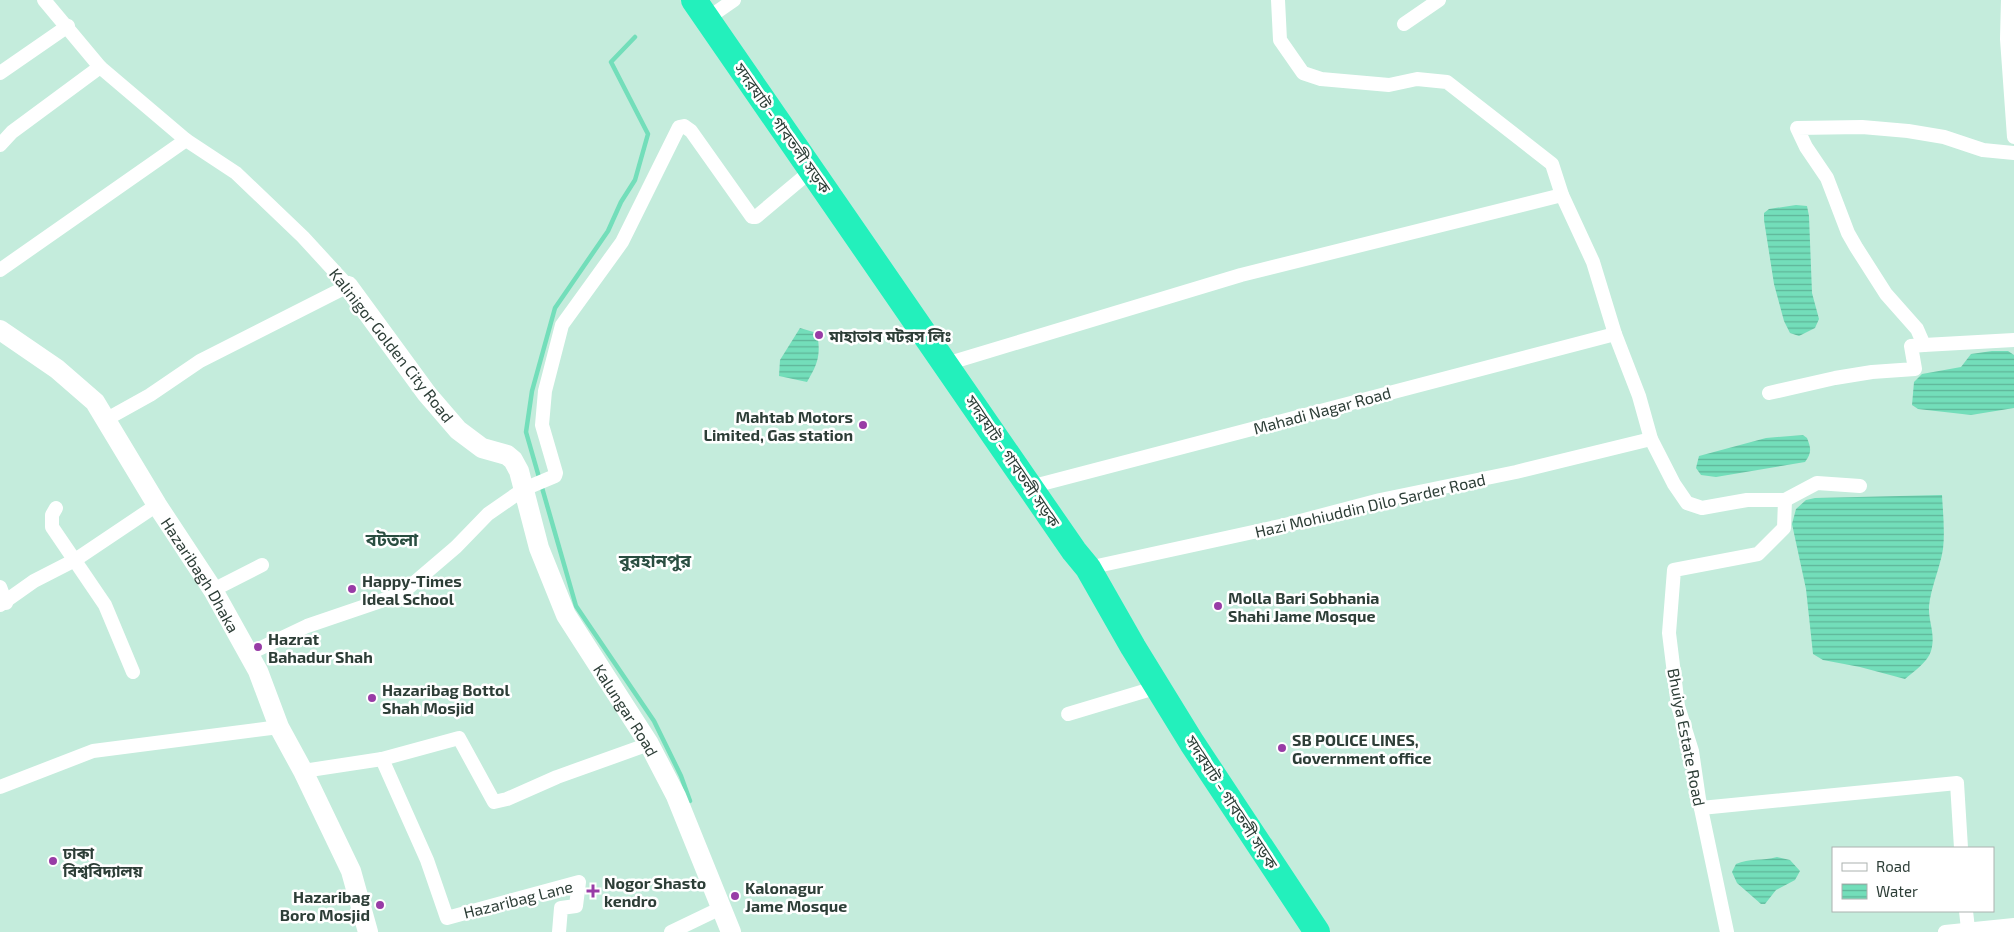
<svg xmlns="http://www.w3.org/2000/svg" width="2014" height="932" viewBox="0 0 2014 932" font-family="'Exo 2','Noto Sans Bengali',sans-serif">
<defs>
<pattern id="water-rules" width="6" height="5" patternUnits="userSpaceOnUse" patternTransform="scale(1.25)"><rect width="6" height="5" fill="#73deba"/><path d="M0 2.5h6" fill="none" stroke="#5fb598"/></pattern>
</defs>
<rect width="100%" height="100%" fill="#c4ecdc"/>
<!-- water -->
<g fill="url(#water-rules)">
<path d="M 1796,205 L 1807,206 L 1809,216 L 1812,293 L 1819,319 L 1815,328 L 1799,336 L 1790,333 L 1784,321 L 1774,284 L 1764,220 L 1764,213 L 1769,209 Z"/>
<path d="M 800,328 L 817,333 C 821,355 818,363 807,382 L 779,376 L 780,360 Z"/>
<path d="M 1992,351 L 2008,351 L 2014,355 L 2014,408 L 1971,415 L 1918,409 L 1912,405 L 1914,382 L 1922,374 L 1961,367 L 1971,354 Z"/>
<path d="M 1803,435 L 1807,438 C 1811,448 1812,453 1805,462 L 1716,477 L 1701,475 L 1696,468 L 1699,456 L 1766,438 Z"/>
<path d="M 1942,495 C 1943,513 1945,532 1943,549 C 1940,568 1931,587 1929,606 C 1928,621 1936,634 1931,651 C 1928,662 1913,672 1905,679 L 1860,667 L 1823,660 L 1813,654 L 1806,589 L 1792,524 L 1796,509 L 1806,500 L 1815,498 Z"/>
<path d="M 1777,857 L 1790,860 L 1800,871 L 1795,880 L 1776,890 L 1765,904 L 1761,904 L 1737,883 L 1732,872 L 1736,864 C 1749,858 1763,861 1777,857 Z"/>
</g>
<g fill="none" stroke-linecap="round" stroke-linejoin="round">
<!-- stream -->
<path stroke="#73deba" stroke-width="4.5" d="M 635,37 L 611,62 L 648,134 L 635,180 L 621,202 L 608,231 L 555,308 L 532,391 L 526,432 L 576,606 L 654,721 L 681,776 L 690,801"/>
<!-- street -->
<g stroke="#fff" stroke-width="14">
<path d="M 44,0 L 100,67 L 186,140 L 236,173 L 303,237 L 348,286 L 200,361 L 150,395 L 105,420"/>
<path d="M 1278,0 L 1280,40 L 1303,73 L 1321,79 L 1389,85 L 1417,79 L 1447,82 L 1552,164 L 1562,195 L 1593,262 L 1615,334 L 1639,396 L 1651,439 L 1674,484 L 1687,503 L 1702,508 L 1747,500 L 1785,500 L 1817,483 L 1860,486"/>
<path d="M 2008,0 L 2007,39 L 2014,137"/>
<path d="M 708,18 L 734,0"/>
<path d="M 1404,24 L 1439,0"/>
<path d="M 0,73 L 68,26"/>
<path d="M 0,145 L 12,132 L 100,67"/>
<path d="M 2014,153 L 1983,150 L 1944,137 L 1908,131 L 1862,127 L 1797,128 L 1806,147 L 1827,178 L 1848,233 L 1856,247 L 1886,294 L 1917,329 L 1924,345 L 2014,340"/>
<path d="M 0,270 L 186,140"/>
<path d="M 946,364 L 1241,275 L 1562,195"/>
<path d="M 1769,393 L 1835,378 L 1872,372 L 1915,369 L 1911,346 L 1924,345"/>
<path d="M 1030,487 L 1615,334"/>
<path d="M 56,508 L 52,515 L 52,527 L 105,605 L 133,672"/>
<path d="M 1088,568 L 1285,525 L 1380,500 L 1516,472 L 1651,439"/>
<path d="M 0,587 L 6,603"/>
<path d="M 213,590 L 262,565"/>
<path d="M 0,605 L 34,581 L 75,560 L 157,505"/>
<path d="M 248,654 L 307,626 L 401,594 L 456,547 L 488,514 L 524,489 L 555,476 L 556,473 L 542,425 L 545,391 L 562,325 L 622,242 L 679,127 L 684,126 L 691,131 L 752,217 L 756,217 L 812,170"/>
<path d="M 1068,714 L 1158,687"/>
<path d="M 382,759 L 427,860 L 447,918 L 579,882 L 576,906 L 561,908 L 559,932"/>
<path d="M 303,771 L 382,759 L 459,738 L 494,802 L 507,799 L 557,777 L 649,744"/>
<path d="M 0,787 L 93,751 L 279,727"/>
<path d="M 1701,808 L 1957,783 L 1961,848"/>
<path d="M 1966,911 L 1968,929"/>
<path d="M 671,932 L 721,908"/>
<path d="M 1727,932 L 1699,799 L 1692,751 L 1678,706 L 1669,633 L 1674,570 L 1758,554 L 1784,528 L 1785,500"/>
<path d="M 1945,932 L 2014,925"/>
</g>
<!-- secondary -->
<g stroke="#fff" stroke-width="20">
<path id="s1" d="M 348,286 L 427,394 L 458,430 L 482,448 L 507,455 L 513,460 L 519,471 L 539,548 L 566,615 L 649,744 L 676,796 L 731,932"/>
<path id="s2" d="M 0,330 L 57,369 L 95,402 L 157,505 L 213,590 L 258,671 L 279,727 L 303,771 L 351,871 L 368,932"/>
</g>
<!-- highway -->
<path stroke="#23f0bc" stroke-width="26" d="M 694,0 L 1074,551 L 1088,568 L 1133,647 L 1192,743 L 1317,932"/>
</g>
<!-- markers -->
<g fill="#983ca6" stroke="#fff" stroke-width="2">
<circle cx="819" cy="335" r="5"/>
<circle cx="863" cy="425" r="5"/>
<circle cx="352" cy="589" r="5"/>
<circle cx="1218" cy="606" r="5"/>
<circle cx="258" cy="647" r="5"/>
<circle cx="372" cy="698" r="5"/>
<circle cx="1282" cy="748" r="5"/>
<circle cx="53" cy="861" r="5"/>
<path d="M590.5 883.5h5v5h5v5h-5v5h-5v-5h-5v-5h5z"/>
<circle cx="735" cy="896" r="5"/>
<circle cx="380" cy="905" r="5"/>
</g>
<g text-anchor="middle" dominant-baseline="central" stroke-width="5" stroke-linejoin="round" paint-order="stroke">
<!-- street labels -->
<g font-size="16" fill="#2d3e37" stroke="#fff">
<text transform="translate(783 128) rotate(55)">সদরঘাট - গাবতলী সড়ক</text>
<text transform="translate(392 345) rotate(52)">Kalinigor Golden City Road</text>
<text transform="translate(1322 410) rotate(-15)">Mahadi Nagar Road</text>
<text transform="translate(1013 461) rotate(56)">সদরঘাট - গাবতলী সড়ক</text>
<text transform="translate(1370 505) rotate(-13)">Hazi Mohiuddin Dilo Sarder Road</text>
<text stroke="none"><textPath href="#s2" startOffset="322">Hazaribagh Dhaka</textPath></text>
<text stroke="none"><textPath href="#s1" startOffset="522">Kalungar Road</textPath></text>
<text transform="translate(1687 737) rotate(79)">Bhuiya Estate Road</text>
<text transform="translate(1232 802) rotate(57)">সদরঘাট - গাবতলী সড়ক</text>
<text transform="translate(518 899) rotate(-14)">Hazaribag Lane</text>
</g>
<!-- poi labels -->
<g font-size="16" font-weight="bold" fill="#2d3e37" stroke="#fff" text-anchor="start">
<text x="829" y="335">মাহাতাব মটরস লিঃ</text>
<text x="853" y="416" text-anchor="end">Mahtab Motors<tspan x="853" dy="18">Limited, Gas station</tspan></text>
<text x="362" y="580">Happy-Times<tspan x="362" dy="18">Ideal School</tspan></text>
<text x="1228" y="597">Molla Bari Sobhania<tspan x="1228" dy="18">Shahi Jame Mosque</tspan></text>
<text x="268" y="638">Hazrat<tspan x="268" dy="18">Bahadur Shah</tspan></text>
<text x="382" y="689">Hazaribag Bottol<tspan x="382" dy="18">Shah Mosjid</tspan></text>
<text x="1292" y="739">SB POLICE LINES,<tspan x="1292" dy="18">Government office</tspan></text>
<text x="63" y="852">ঢাকা<tspan x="63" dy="18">বিশ্ববিদ্যালয়</tspan></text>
<text x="604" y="882">Nogor Shasto<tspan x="604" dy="18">kendro</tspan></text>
<text x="745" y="887">Kalonagur<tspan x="745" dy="18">Jame Mosque</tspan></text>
<text x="370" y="896" text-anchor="end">Hazaribag<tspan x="370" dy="18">Boro Mosjid</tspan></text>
</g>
<!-- neighbourhood labels -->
<g font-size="18" font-weight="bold" fill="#2a4e41" stroke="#fff">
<text x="392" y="539">বটতলা</text>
<text x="655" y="560">বুরহানপুর</text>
</g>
</g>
<!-- legend -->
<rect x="1832" y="847" width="162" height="65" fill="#ffffff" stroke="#abb2af"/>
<rect x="1842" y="863" width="25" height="8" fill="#ffffff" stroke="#abb2af"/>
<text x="1876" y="872" font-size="15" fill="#2d3e37">Road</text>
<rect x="1842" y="884" width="25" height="15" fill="url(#water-rules)" stroke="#abb2af"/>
<text x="1876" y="897" font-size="15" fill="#2d3e37">Water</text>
</svg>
